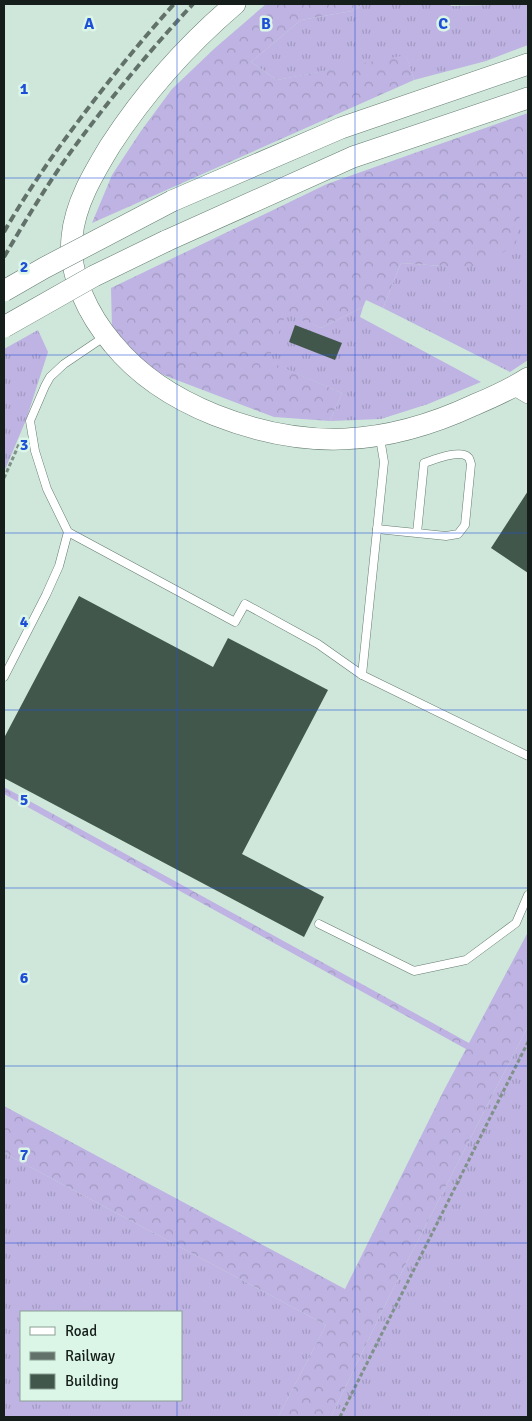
<svg xmlns="http://www.w3.org/2000/svg" width="532" height="1421" viewBox="0 0 532 1421" font-family="Signika,sans-serif">
<defs>
<pattern id="grass-tufts" width="24" height="20" patternUnits="userSpaceOnUse" patternTransform="scale(1.25)"><rect width="24" height="20" fill="#beb3e3"/><path d="M3 7l-1-3M5 7V3M7 7l1-3M15 17l-1-3M17 17v-4M19 17l1-3" fill="none" stroke="#a29ac2"/></pattern>
<pattern id="forest-crowns" width="20" height="18" patternUnits="userSpaceOnUse" patternTransform="scale(1.25)"><rect width="20" height="18" fill="#beb3e3"/><path d="M2 6a3 3 0 1 1 6 0M12 15a3 3 0 1 1 6 0" fill="none" stroke="#a29ac2"/></pattern>
</defs>
<rect width="100%" height="100%" fill="#cee7da"/>
<!-- grass -->
<g fill="url(#grass-tufts)" fill-rule="evenodd">
<path d="M 363,4 L 450,4 L 451,6 L 528,4 L 528,45 L 486,61 L 414,80 L 406,56 L 277,80 L 251,62 L 301,20 L 352,11 Z"/>
<path d="M 528,176 L 528,360 L 510,372 L 383,308 L 401,263 L 442,266 L 482,266 L 524,181 Z"/>
<path d="M 363,307 L 360,317 L 481,382 L 428,404 L 381,419 L 330,421 L 342,393 L 267,361 L 286,313 L 321,328 Z"/>
<path d="M 38,330 L 48,352 L 26,420 L 4,472 L 4,349 Z"/>
<path d="M 528,1026 L 528,1417 L 331,1417 L 388,1299 Z"/>
<path d="M 4,1153 L 326,1325 L 278,1417 L 4,1417 ZM 21,1312 L 181,1312 L 181,1400 L 21,1400 Z"/>
</g>
<!-- forest -->
<g fill="url(#forest-crowns)">
<path d="M 266,4 L 363,4 L 352,11 L 301,20 L 251,62 L 277,80 L 406,55 L 414,80 L 92,223 L 112,175 L 141,131 L 172,89 L 215,48 Z"/>
<path d="M 528,113 L 528,176 L 524,181 L 516,244 L 482,266 L 442,266 L 401,263 L 383,308 L 366,300 L 363,307 L 321,328 L 286,314 L 268,361 L 342,393 L 330,421 L 274,417 L 153,371 L 112,329 L 111,288 L 327,184 Z"/>
<path d="M 4,787 L 469,1043 L 528,932 L 528,1026 L 388,1299 L 331,1417 L 278,1417 L 326,1325 L 4,1153 L 4,1106 L 345,1289 L 443,1092 L 466,1049 L 4,794 Z"/>
</g>
<!-- building -->
<g fill="#41574b">
<path d="M 295,325 L 342,343 L 335,360 L 289,342 Z"/>
<path d="M 528,491 L 528,573 L 491,548 Z"/>
<path d="M 79,596 L 213,667 L 228,638 L 328,690 L 242,854 L 324,897 L 304,937 L 4,778 L 4,738 Z"/>
</g>
<g fill="none" stroke-linecap="round" stroke-linejoin="round">
<defs>
<g id="service">
<path d="M 104,337 L 64,364 L 50,377 L 45,386 L 30,421 L 35,451 L 47,489 L 68,532 L 235,622 L 245,604 L 318,644 L 362,675 L 528,756"/>
<path d="M 377,529 L 446,536 L 458,534 L 465,525 L 471,464 C 470,462 470,458 468,457 C 460,449 433,460 424,463 L 417,533"/>
<path d="M 362,675 L 384,462 L 380,438"/>
<path d="M 4,677 L 46,595 L 59,566 L 68,532"/>
<path d="M 319,924 L 414,971 L 466,960 L 516,923 L 528,895"/>
</g>
<path id="minor" d="M 513,387 L 528,396"/>
<g id="secondary">
<path d="M 235,4 C 187,45 145,92 110,146 C 93,174 75,204 72,237 C 68,275 89,316 113,344 C 140,377 175,399 215,415 C 306,451 386,446 474,405 C 493,397 511,389 528,378"/>
<path d="M 172,201 L 341,128 L 528,64"/>
<path d="M 166,241 L 353,157 L 528,98"/>
</g>
</defs>
<!-- service casing -->
<use href="#service" stroke="#657c70" stroke-width="9"/>
<!-- minor casing -->
<use href="#minor" stroke="#657c70" stroke-width="16"/>
<!-- secondary casing -->
<use href="#secondary" stroke="#657c70" stroke-width="22"/>
<!-- path -->
<g stroke="#7f9188" stroke-width="3" stroke-dasharray="4 2.5" stroke-linecap="butt">
<path d="M 4,478 L 20,442"/>
<path d="M 340,1417 L 528,1042"/>
</g>
<!-- service -->
<use href="#service" stroke="#fff" stroke-width="8"/>
<!-- minor -->
<use href="#minor" stroke="#fff" stroke-width="15"/>
<!-- secondary -->
<use href="#secondary" stroke="#fff" stroke-width="21"/>
<!-- rail -->
<g stroke="#62726a" stroke-width="4" stroke-dasharray="8 4" stroke-linecap="butt">
<path d="M 4,232 C 32,183 65,138 99,94 C 123,63 148,33 174,4"/>
<path d="M 4,257 C 27,218 51,178 78,142 C 114,94 152,48 193,4"/>
</g>
<defs>
<g id="secondary-bridge">
<path d="M 4,291 L 44,268 L 172,201"/>
<path d="M 4,327 L 94,276 L 166,241"/>
</g>
</defs>
<!-- secondary-bridge casing -->
<use href="#secondary-bridge" stroke="#657c70" stroke-width="22" stroke-linecap="butt"/>
<!-- secondary-bridge -->
<use href="#secondary-bridge" stroke="#fff" stroke-width="21"/>
</g>
<!-- grid -->
<path fill="none" stroke="#1d4ed8" stroke-width="1" stroke-opacity="0.55" d="M 177,4 L 177,1312M 355,4 L 355,1417M 4,178 L 528,178M 4,355 L 528,355M 4,533 L 528,533M 4,710 L 528,710M 4,888 L 528,888M 4,1066 L 528,1066M 4,1243 L 528,1243M 177,1400 L 177,1417"/>
<g font-size="16" text-anchor="middle" font-weight="bold" fill="#1d4ed8" stroke="#dbf5e7" stroke-width="5" stroke-linejoin="round" paint-order="stroke">
<text x="89" y="29">A</text>
<text x="266" y="29">B</text>
<text x="443" y="29">C</text>
<text x="24" y="94">1</text>
<text x="24" y="272">2</text>
<text x="24" y="450">3</text>
<text x="24" y="627">4</text>
<text x="24" y="805">5</text>
<text x="24" y="983">6</text>
<text x="24" y="1160">7</text>
</g>
<!-- border -->
<rect width="532" height="1421" fill="none" stroke="#151e1a" stroke-width="10"/>
<!-- legend -->
<rect x="20" y="1311" width="162" height="90" fill="#dbf5e7" stroke="#8c9f95"/>
<rect x="30" y="1327" width="25" height="8" fill="#ffffff" stroke="#8c9f95"/>
<text x="65" y="1336" font-size="15" fill="#151e1a">Road</text>
<rect x="30" y="1352" width="25" height="8" fill="#62726a" stroke="#8c9f95"/>
<text x="65" y="1361" font-size="15" fill="#151e1a">Railway</text>
<rect x="30" y="1374" width="25" height="15" fill="#41574b" stroke="#8c9f95"/>
<text x="65" y="1386" font-size="15" fill="#151e1a">Building</text>
</svg>
